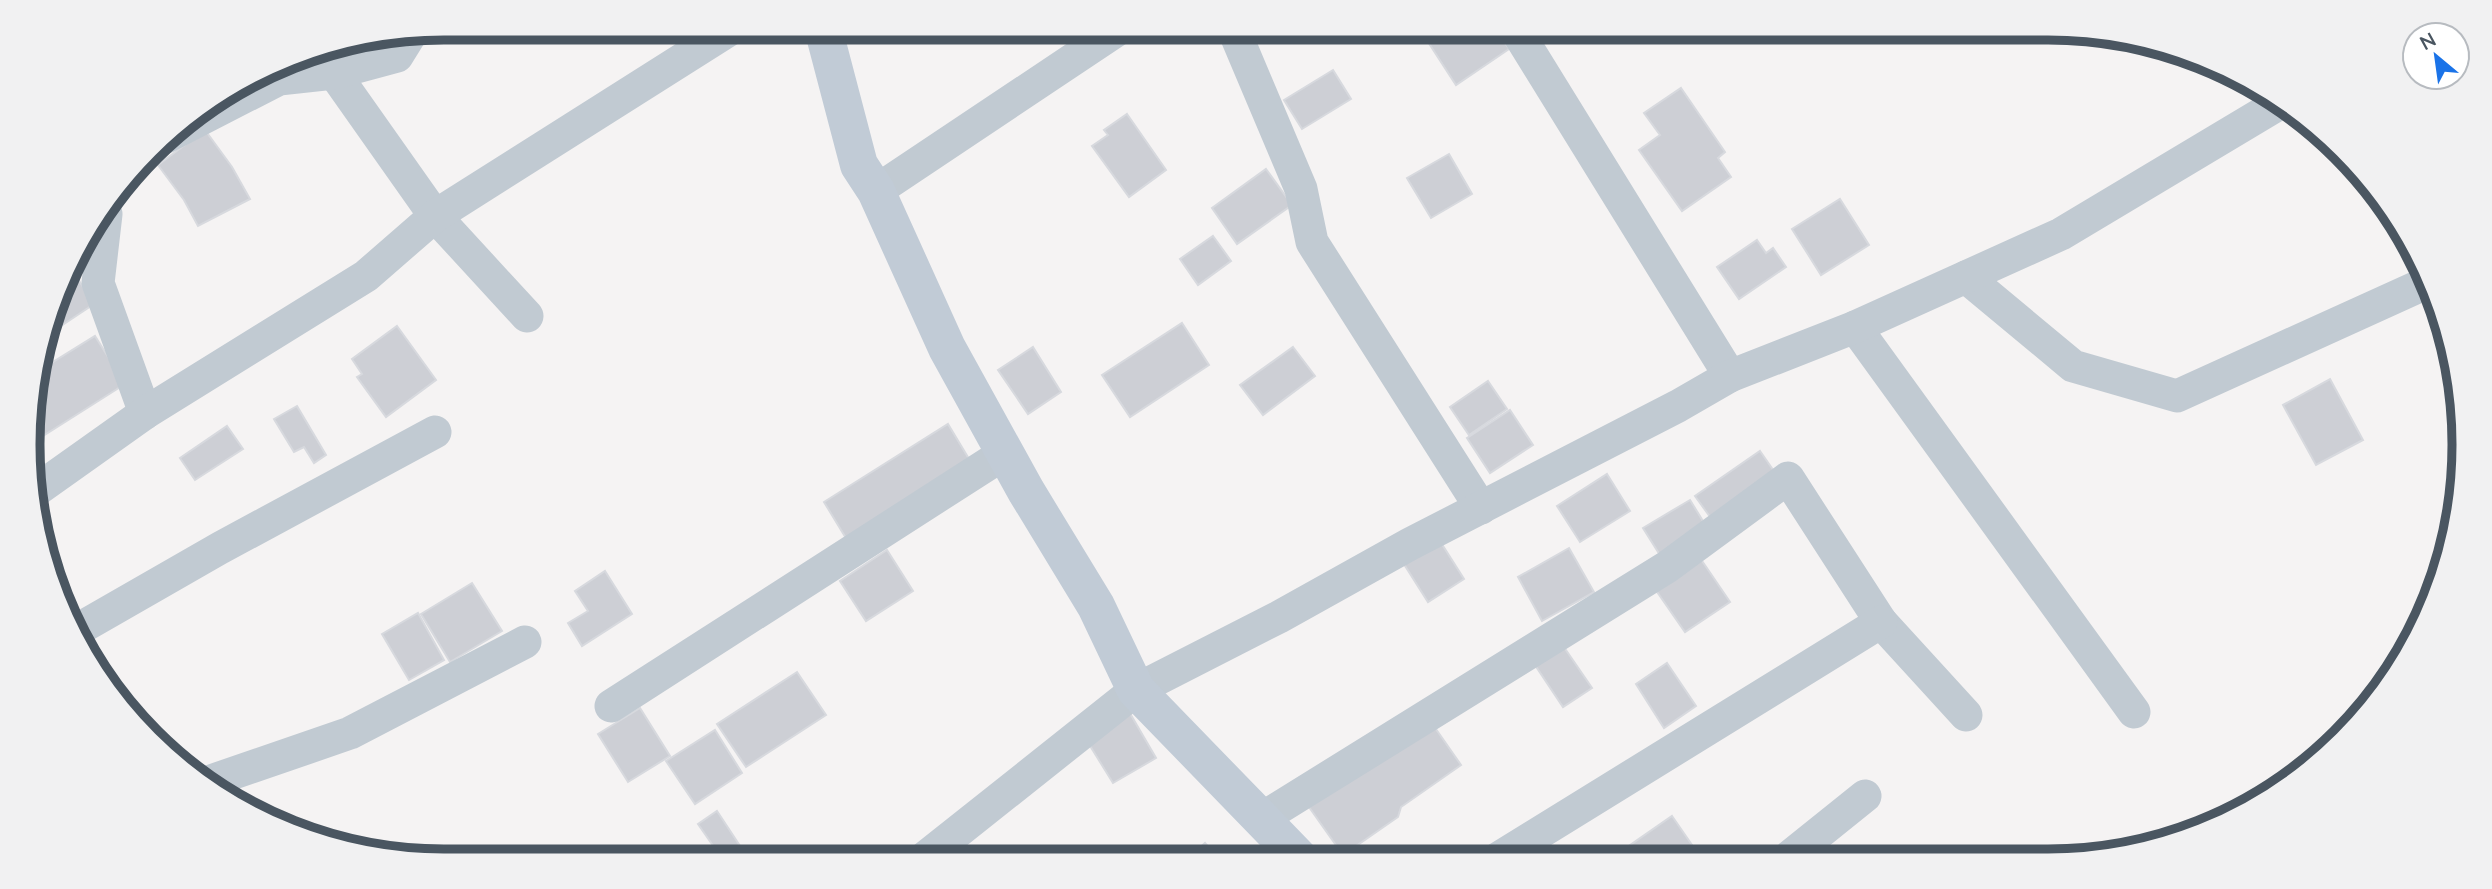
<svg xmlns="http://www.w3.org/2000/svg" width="2492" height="889" viewBox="0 0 2492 889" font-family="Lato,sans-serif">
<rect width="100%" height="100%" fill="#f5f3f3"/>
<!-- building -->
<g fill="#cdcfd5" stroke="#d7d9de" stroke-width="2">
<path d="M 1419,28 L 1495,28 L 1509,49 L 1456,85 Z"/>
<path d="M 1333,70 L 1351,99 L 1302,129 L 1284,100 Z"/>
<path d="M 1681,88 L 1725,152 L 1718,158 L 1731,177 L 1682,211 L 1639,150 L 1660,135 L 1644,113 Z"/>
<path d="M 1127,114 L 1166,170 L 1129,197 L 1092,146 L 1108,135 L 1104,130 Z"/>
<path d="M 205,130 L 232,167 L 250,199 L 198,226 L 184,200 L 158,165 Z"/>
<path d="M 1449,154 L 1472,194 L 1431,218 L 1407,178 Z"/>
<path d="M 1266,169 L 1292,205 L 1237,244 L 1212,208 Z"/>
<path d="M 1840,199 L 1869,245 L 1821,275 L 1792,229 Z"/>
<path d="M 1213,236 L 1231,261 L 1198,285 L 1180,259 Z"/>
<path d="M 1757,240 L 1766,253 L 1773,248 L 1786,267 L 1739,299 L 1717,267 Z"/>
<path d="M 72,270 L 94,304 L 49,334 L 67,273 Z"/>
<path d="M 1182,323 L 1209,365 L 1130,417 L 1102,375 Z"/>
<path d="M 397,326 L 436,380 L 386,417 L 357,377 L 362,374 L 352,359 Z"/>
<path d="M 95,336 L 125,384 L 35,441 L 32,391 L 37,372 Z"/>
<path d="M 1033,347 L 1061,392 L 1028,414 L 998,370 Z"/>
<path d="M 1293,347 L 1315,376 L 1263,415 L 1240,385 Z"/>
<path d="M 2330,379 L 2363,440 L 2316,465 L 2283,405 Z"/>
<path d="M 1488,381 L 1507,409 L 1469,435 L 1450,407 Z"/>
<path d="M 297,406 L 326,455 L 314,463 L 304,447 L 294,452 L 274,419 Z"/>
<path d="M 1510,410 L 1533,445 L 1490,473 L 1467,438 Z"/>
<path d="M 948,424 L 972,464 L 849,543 L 824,502 Z"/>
<path d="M 227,426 L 243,449 L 195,480 L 180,458 Z"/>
<path d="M 1760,451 L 1778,477 L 1713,521 L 1695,496 Z"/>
<path d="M 1607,474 L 1630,511 L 1580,542 L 1557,506 Z"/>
<path d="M 1690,500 L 1706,526 L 1660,555 L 1643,528 Z"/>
<path d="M 1438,538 L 1464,579 L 1428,602 L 1402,561 Z"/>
<path d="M 1569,548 L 1594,592 L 1542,621 L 1518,577 Z"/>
<path d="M 887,550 L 913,591 L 866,621 L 840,581 Z"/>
<path d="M 1698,555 L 1730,602 L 1685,632 L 1653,586 Z"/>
<path d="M 605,571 L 632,614 L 582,646 L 568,623 L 588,611 L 575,591 Z"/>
<path d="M 472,583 L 502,631 L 450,662 L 421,614 Z"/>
<path d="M 418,613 L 444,660 L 409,680 L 382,634 Z"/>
<path d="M 1557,637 L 1592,688 L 1563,707 L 1529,656 Z"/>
<path d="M 1667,663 L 1696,706 L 1664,728 L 1636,684 Z"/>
<path d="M 797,672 L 826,715 L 746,767 L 717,724 Z"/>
<path d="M 640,708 L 670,756 L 628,782 L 598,734 Z"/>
<path d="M 1128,710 L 1156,758 L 1113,783 L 1084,736 Z"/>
<path d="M 1431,722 L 1461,765 L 1401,807 L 1398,817 L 1343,855 L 1309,807 Z"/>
<path d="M 715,730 L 742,773 L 695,804 L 666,761 Z"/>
<path d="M 717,811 L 746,855 L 739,860 L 723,860 L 698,824 Z"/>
<path d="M 1672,816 L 1701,858 L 1614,858 L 1613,857 Z"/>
<path d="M 1205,843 L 1219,859 L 1187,859 Z"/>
</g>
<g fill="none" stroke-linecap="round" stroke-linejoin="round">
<!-- street -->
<g stroke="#c1cad2" stroke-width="33">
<path d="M 1233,28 L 1301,189 L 1312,242 L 1481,508"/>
<path d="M 1515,28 L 1730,376"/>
<path d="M 320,53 L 435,216 L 527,316"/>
<path d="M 166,137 L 279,79 L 334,73 L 397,56 L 410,35"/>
<path d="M 876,191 L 1120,28"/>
<path d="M 106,214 L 98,283 L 145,413"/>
<path d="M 1966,277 L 2073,366 L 2177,396 L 2424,284"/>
<path d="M 1855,327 L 2134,712"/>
<path d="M 38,489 L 145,413 L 366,276 L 435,216 L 732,28"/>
<path d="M 77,630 L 220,548 L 435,432"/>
<path d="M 611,706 L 1005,453"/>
<path d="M 205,783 L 350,733 L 525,642"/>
<path d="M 1261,819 L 1667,567 L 1788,478 L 1881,622 L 1966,715"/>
<path d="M 1788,858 L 1865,796"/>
<path d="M 1497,859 L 1881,622"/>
<path d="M 922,860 L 1136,690 L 1279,617 L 1410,544 L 1678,406 L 1730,376 L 1855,327 L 2061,234 L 2280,103"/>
</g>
<!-- secondary -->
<path stroke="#c1cbd6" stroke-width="38" d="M 823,28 L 859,165 L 876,191 L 947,348 L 1026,491 L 1096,606 L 1136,690 L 1300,859"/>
</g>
<!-- crop -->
<path d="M0 0H2492V889H0ZM444 40H2048A404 404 0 0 1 2452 444V445A404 404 0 0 1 2048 849H444A404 404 0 0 1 40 445V444A404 404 0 0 1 444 40Z" fill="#f1f1f2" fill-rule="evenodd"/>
<path fill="none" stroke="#4a5661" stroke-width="9" d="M444 40H2048A404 404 0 0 1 2452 444V445A404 404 0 0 1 2048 849H444A404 404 0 0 1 40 445V444A404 404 0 0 1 444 40Z"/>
<!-- north arrow -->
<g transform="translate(2436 56) rotate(331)"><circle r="33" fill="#ffffff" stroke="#b7bbc0" stroke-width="2"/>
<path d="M0-5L12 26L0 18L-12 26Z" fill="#1a73e8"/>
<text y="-10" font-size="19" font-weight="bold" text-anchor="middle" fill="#4a5661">N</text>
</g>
</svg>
